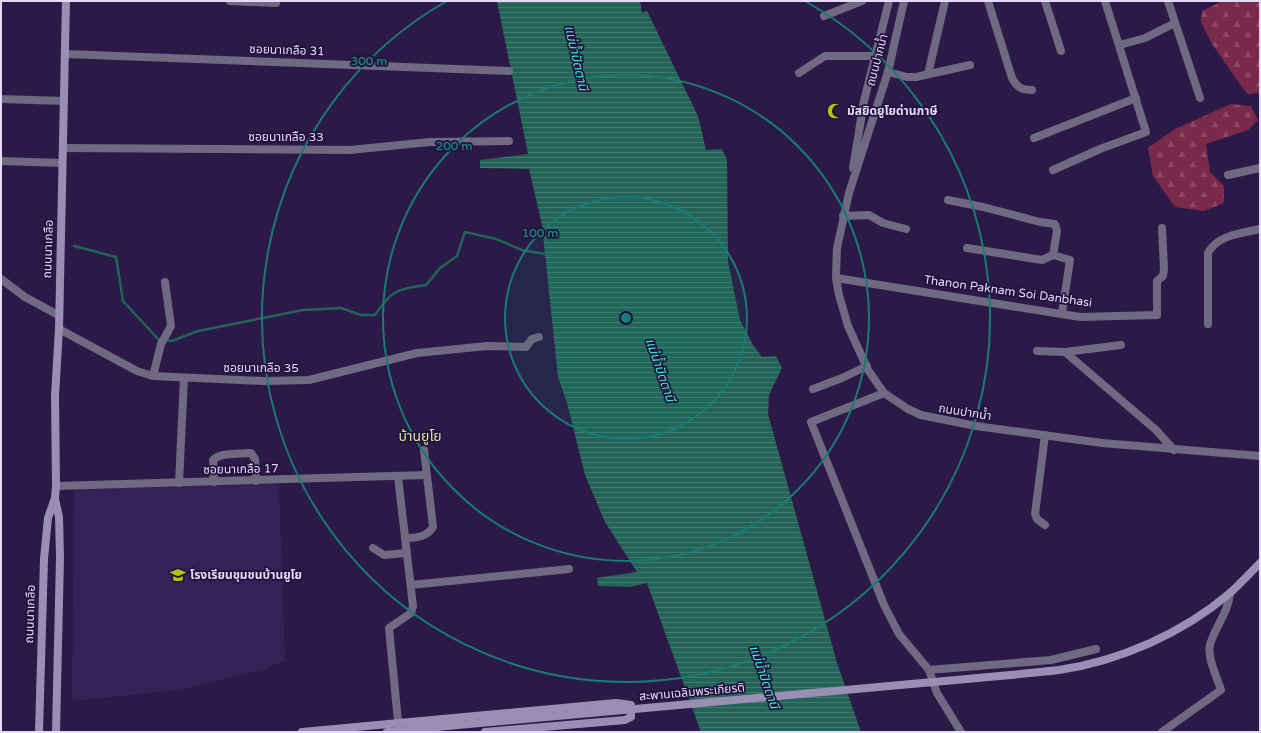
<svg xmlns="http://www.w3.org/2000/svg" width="1261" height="733" viewBox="0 0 1261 733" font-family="'Varela Round','Noto Sans Thai',sans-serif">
<defs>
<pattern id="forest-firs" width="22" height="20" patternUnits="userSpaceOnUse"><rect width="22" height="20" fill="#792a4b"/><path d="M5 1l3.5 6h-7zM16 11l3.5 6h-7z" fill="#8c4866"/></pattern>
<pattern id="water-rules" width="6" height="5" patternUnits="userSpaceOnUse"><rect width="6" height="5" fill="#236457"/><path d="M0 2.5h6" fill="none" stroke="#437a70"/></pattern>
</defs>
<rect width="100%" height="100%" fill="#2b1a48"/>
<!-- built -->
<path fill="#352156" d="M 279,484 L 285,661 L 264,669 L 178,690 L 72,701 L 74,489 Z"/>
<!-- forest -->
<g fill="url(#forest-firs)">
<path d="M 1223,1 L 1260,1 L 1260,93 L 1249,94 L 1244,90 L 1212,44 L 1201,22 L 1202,11 Z"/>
<path d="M 1231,104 L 1251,106 L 1258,120 L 1248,130 L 1206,144 L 1210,172 L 1224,186 L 1224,203 L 1204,211 L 1175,207 L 1153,176 L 1148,148 L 1175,129 Z"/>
</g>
<!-- water -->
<path fill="url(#water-rules)" d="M 497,1 L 640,1 L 642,13 L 647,11 L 698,116 L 706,150 L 722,149 L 727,159 L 728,262 L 740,320 L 753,345 L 762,357 L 776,356 L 782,368 L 769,395 L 768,414 L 837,663 L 861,732 L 701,732 L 647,583 L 630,587 L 598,586 L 597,578 L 637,572 L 605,522 L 585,475 L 567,403 L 558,377 L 542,225 L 529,169 L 480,168 L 480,160 L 528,154 Z"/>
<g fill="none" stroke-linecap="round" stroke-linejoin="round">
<!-- stream -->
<path stroke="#236457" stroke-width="2.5" d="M 74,246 L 116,257 L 123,301 L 158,339 L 172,341 L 198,331 L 303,310 L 341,308 L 361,315 L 375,315 C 392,290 395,290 426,285 L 440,268 L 457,256 L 465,232 L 496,239 L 522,250 L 545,254"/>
<!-- minor -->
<g stroke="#6f6981" stroke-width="8">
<path d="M 230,1 L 276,3"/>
<path d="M 988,1 L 1012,78 C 1017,87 1021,90 1032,90"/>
<path d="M 1045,1 L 1061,51"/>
<path d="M 1168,1 L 1200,98"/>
<path d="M 824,16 L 862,1"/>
<path d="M 1120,45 L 1145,38 L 1175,23"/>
<path d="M 65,54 L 509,71"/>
<path d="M 888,72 L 907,77 L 916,77 L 970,65"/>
<path d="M 799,73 L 825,56 L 875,56"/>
<path d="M 928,74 L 945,1"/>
<path d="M 1,99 L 64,101"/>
<path d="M 1034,138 L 1136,98"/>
<path d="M 63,148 L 350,150 L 430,142 L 509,141"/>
<path d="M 1,161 L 62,163"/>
<path d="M 1053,170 L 1100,149 L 1146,132 L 1105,1"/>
<path d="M 1228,175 L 1260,168"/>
<path d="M 948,200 L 983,207 L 1040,222 L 1055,224 L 1057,231 L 1053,255 L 1070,260 L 1062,313"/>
<path d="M 843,216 L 869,215 L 883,223 L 906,229"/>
<path d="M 967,248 L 1042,260 L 1053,255"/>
<path d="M 836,278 L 1080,317 L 1157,315 L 1157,281 L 1163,276 L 1164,269 L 1162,228"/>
<path d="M 1,279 L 25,297 L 58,315"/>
<path d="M 1208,324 L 1208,253 C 1217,235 1242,233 1260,229"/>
<path d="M 59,329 L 137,371 L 153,376 L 264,381 L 309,380 L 417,353 L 487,346 L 526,347 L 532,339 L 539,337"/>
<path d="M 1037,351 L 1065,352 L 1156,430 L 1174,450"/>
<path d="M 1065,352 L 1121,345"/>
<path d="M 153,376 L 161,344 L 171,326 L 165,282"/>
<path d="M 813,389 L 842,378 L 867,366"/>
<path d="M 1045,435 L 1035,514 L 1037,519 L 1045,525"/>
<path d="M 214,482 L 213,460 C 221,452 240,454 251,453 L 255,459 L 256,481"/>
<path d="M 179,483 L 184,378"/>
<path d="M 56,486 L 426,475"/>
<path d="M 406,538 C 416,538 427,537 433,527 L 424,450"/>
<path d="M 373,548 L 384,555 L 407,553"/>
<path d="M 411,585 L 569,569"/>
<path d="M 929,670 L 1051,660 L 1096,649"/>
<path d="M 398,722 L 389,628 L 411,613 L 413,606 L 398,477"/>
<path d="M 1162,732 L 1221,690 C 1217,677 1207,658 1210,645 C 1215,626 1228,614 1230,593"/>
</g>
<!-- tertiary -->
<g stroke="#6f6981" stroke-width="8">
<path d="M 904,1 L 888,72 L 849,193 L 837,248 L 836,278 L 839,295 L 848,326 L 868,370 L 884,393 L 908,409 L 921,415 L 976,426 L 1102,443 L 1260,456"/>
<path d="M 853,168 L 864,101 L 889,1"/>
<path d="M 884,393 L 811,422 L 884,605 L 899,634 L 929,670 L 937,693 L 961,732"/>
</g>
<!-- secondary -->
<g stroke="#998fb5" stroke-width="8">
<path d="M 55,499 L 59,517 L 60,557 L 56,732"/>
<path d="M 1011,675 C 1027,673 1043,672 1059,670 C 1120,661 1183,633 1230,593 C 1240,584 1250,573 1260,563"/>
<path d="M 39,732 L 44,559 L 48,518 L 55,498 L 56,486 L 55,396 L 59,329 L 66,1"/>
<path d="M 302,732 L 616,703 L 631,705 L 631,717 L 625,720 L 485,732"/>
<path d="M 387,732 L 447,726"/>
</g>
<!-- secondary-bridge -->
<path stroke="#998fb5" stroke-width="8" d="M 447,726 L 1011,675"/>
</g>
<!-- distance rings -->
<circle cx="626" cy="318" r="121" fill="#1a7b75" fill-opacity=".12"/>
<g fill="none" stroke="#1a7b75" stroke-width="2">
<circle cx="626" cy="318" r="121"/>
<circle cx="626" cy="318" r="243"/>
<path d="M805 1A364 364 0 1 1 447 1"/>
</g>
<!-- icons -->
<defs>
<symbol id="mosque-bare" viewBox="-9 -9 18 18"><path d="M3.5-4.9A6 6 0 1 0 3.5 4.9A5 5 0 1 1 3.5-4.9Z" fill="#afc507" stroke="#22103d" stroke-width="2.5" paint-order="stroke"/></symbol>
<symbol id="school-bare" viewBox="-9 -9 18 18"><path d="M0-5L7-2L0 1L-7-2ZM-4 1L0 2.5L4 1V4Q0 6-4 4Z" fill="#afc507" stroke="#22103d" stroke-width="2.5" paint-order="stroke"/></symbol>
</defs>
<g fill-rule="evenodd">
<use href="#mosque-bare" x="824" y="100" width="22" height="22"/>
<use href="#school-bare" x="167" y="564" width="22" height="22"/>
</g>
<g text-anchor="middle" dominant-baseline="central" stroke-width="3.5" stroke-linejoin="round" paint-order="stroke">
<!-- street labels -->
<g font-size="12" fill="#e3dbf9" stroke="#22103d">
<text transform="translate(287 50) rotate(2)">ซอยนาเกลือ 31</text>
<text transform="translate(877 60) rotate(-75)">ถนนปากน้ำ</text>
<text x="286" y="137">ซอยนาเกลือ 33</text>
<text transform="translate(48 249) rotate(-88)">ถนนนาเกลือ</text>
<text transform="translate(1008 291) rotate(8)">Thanon Paknam Soi Danbhasi</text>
<text x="261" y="368">ซอยนาเกลือ 35</text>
<text transform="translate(965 412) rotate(9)">ถนนปากน้ำ</text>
<text transform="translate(241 469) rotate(-1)">ซอยนาเกลือ 17</text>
<text transform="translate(30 614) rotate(-88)">ถนนนาเกลือ</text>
<text transform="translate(692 692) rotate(-5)">สะพานเฉลิมพระเกียรติ</text>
</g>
<!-- poi labels -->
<g font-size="12" font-weight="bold" fill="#e3dbf9" stroke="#22103d" text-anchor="start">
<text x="847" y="111">มัสยิดยูโยด่านภาษี</text>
<text x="190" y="575">โรงเรียนชุมชนบ้านยูโย</text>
</g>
<!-- water labels -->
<g font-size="13" font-style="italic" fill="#3beccd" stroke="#22103d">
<text transform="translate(576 58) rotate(77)">แม่น้ำปัตตานี</text>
<text transform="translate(660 370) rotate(71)">แม่น้ำปัตตานี</text>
<text transform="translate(764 677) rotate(71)">แม่น้ำปัตตานี</text>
</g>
<!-- quarter labels -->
<g font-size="14" fill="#d7e699" stroke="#22103d">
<text x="420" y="436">บ้านยูโย</text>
</g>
</g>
<circle cx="626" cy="318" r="6" fill="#1a7b75" stroke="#22103d" stroke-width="2"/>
<g font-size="12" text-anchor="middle" font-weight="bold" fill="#1a7b75" stroke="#22103d" stroke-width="3.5" stroke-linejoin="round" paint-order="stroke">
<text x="369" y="65">300 m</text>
<text x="454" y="150">200 m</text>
<text x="540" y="237">100 m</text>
</g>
<!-- border -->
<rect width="1261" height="733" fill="none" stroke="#e3dbf9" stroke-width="4"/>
</svg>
